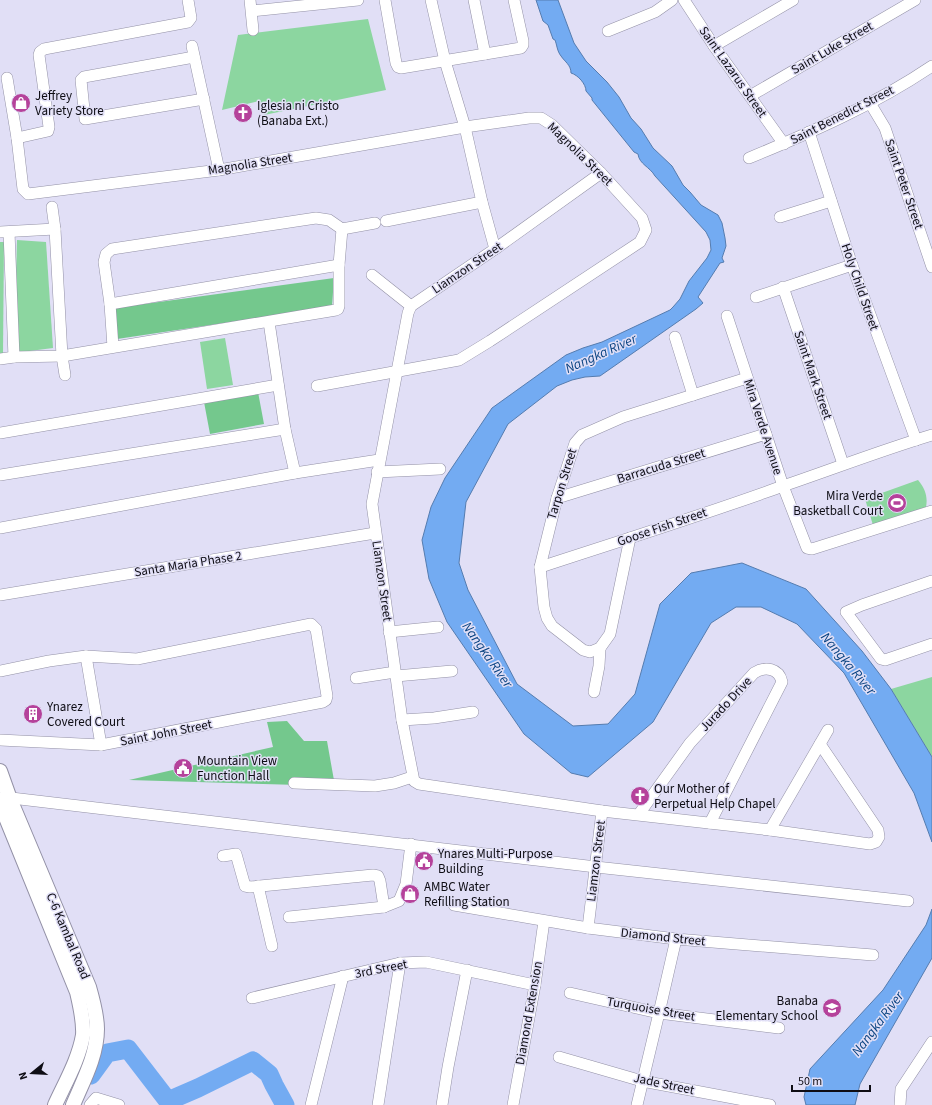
<svg xmlns="http://www.w3.org/2000/svg" width="932" height="1105" viewBox="0 0 932 1105" font-family="'Source Sans 3',sans-serif">
<rect width="100%" height="100%" fill="#e1dff6"/>
<!-- green -->
<g fill="#8cd6a0">
<path d="M 368,19 L 386,90 L 264,115 L 259,101 L 222,110 L 238,35 Z"/>
<path d="M 17,240 L 46,242 L 53,348 L 14,353 Z"/>
<path d="M 0,242 L 4,242 L 3,353 L 0,354 Z"/>
<path d="M 225,338 L 233,385 L 207,389 L 200,342 Z"/>
<path d="M 918,480 C 925,488 928,497 926,507 L 873,525 L 865,499 Z"/>
<path d="M 932,677 L 932,757 L 891,689 Z"/>
</g>
<!-- forest -->
<g fill="#74c88d">
<path d="M 334,278 L 332,307 L 117,339 L 115,308 Z"/>
<path d="M 258,392 L 264,424 L 210,434 L 204,402 Z"/>
<path d="M 287,721 L 304,741 L 327,741 L 335,786 L 129,780 L 273,747 L 267,722 Z"/>
</g>
<!-- water -->
<g fill="#73abf2" stroke="#557caf">
<path d="M 536,0 L 558,0 L 574,43 L 586,61 L 607,82 L 619,97 L 631,118 L 641,129 L 653,148 L 672,166 L 683,185 L 690,192 L 701,205 L 718,215 L 722,223 L 725,238 L 726,246 L 722,258 L 724,262 L 720,263 L 698,297 L 703,303 L 696,309 L 600,376 L 585,377 L 572,380 L 557,386 L 508,424 L 466,502 L 459,563 L 468,590 L 517,684 L 573,726 L 608,724 L 635,694 L 660,604 L 691,573 L 742,563 L 806,589 L 862,651 L 891,689 L 932,757 L 932,842 L 914,793 L 844,673 L 797,624 L 761,607 L 736,607 L 711,623 L 653,722 L 588,777 L 571,773 L 524,734 L 447,622 L 429,579 L 422,540 L 431,507 L 445,478 L 492,408 L 566,355 L 583,348 L 602,342 L 670,310 L 673,307 L 680,299 L 689,281 L 707,258 L 711,250 L 710,240 L 706,232 L 655,176 C 650,167 639,164 638,154 L 634,152 L 592,100 L 592,98 L 586,91 C 586,84 578,75 571,73 C 571,65 565,62 561,56 C 557,51 557,45 555,40 L 553,39 L 548,25 L 543,21 Z"/>
<path d="M 932,909 L 932,958 L 860,1084 L 855,1105 L 806,1105 L 804,1097 L 810,1069 L 883,990 L 926,925 Z"/>
</g>
<g fill="none" stroke-linecap="round" stroke-linejoin="round">
<!-- river -->
<path stroke="#73abf2" stroke-width="19" d="M 91,1075 L 107,1053 L 128,1049 L 168,1101 L 198,1088 L 253,1061 L 269,1074 L 274,1085 L 285,1105"/>
<defs>
<g id="minor">
<path d="M 250,0 L 253,30"/>
<path d="M 385,0 L 396,63 L 398,67 L 401,68 L 521,48 L 523,45 L 523,41 L 514,0"/>
<path d="M 431,0 L 445,61 L 465,127 L 482,202 L 495,249"/>
<path d="M 474,0 L 485,54"/>
<path d="M 684,0 L 714,46 L 784,144"/>
<path d="M 252,11 L 358,0"/>
<path d="M 608,31 L 655,12 L 672,0"/>
<path d="M 192,46 L 219,170"/>
<path d="M 714,46 L 793,0"/>
<path d="M 194,57 L 84,77 L 81,80 L 85,119 L 204,99"/>
<path d="M 7,78 L 17,138 L 23,189 L 28,194 L 219,170 L 465,127 L 529,118 L 541,118 L 552,125 L 601,173 L 642,218 L 646,230 L 640,242 L 490,341 L 459,360 L 317,386"/>
<path d="M 750,96 L 915,0"/>
<path d="M 870,103 L 885,128 L 932,267"/>
<path d="M 809,132 L 852,265 L 916,440"/>
<path d="M 17,138 L 48,131 L 49,127 L 39,55 L 40,52 L 44,49 L 188,22 L 191,18 L 188,0"/>
<path d="M 749,158 C 812,132 876,104 932,66"/>
<path d="M 601,173 L 495,249 L 411,306 L 408,313 L 372,504 L 402,720 L 414,781 L 419,784 L 602,811 L 770,830 L 870,844 L 876,842 L 879,837 L 878,830 L 820,744"/>
<path d="M 52,207 L 55,229 L 62,356 L 65,375"/>
<path d="M 780,217 L 831,201"/>
<path d="M 386,221 L 482,202"/>
<path d="M 0,232 L 55,229"/>
<path d="M 9,232 L 14,357"/>
<path d="M 372,275 L 411,306"/>
<path d="M 783,287 L 843,464"/>
<path d="M 756,297 L 852,265"/>
<path d="M 110,304 L 339,265"/>
<path d="M 727,316 L 783,486 L 807,548 L 812,549 L 932,511"/>
<path d="M 269,322 L 285,429 L 295,473"/>
<path d="M 675,337 L 693,395"/>
<path d="M 113,347 L 110,304 L 104,262 L 106,254 L 112,249 L 316,218 L 329,220 L 342,229 L 375,223"/>
<path d="M 0,359 L 14,357 L 62,356 L 336,310 L 338,309 L 339,306 L 339,265 L 342,229"/>
<path d="M 0,433 L 278,385"/>
<path d="M 377,472 L 440,469"/>
<path d="M 0,475 L 285,429"/>
<path d="M 557,498 L 766,434"/>
<path d="M 0,528 L 295,473 L 379,460"/>
<path d="M 630,538 L 610,634 L 600,648 L 590,652 L 583,650 L 552,626 L 547,618 L 544,607 L 540,567 L 557,498 L 575,443 L 582,435 L 589,432 L 623,417 L 747,378"/>
<path d="M 540,567 C 621,541 703,515 783,486 C 833,469 882,450 932,435"/>
<path d="M 932,581 L 862,605 L 846,612 L 881,659 L 885,660 L 932,644"/>
<path d="M 0,595 L 375,533"/>
<path d="M 389,632 L 438,627"/>
<path d="M 86,656 L 101,745"/>
<path d="M 0,671 L 49,661 L 86,656 L 137,659 L 311,624 L 316,629 L 327,696 L 326,700 L 323,702 L 101,745 L 0,740"/>
<path d="M 396,676 L 452,671"/>
<path d="M 356,678 L 395,672"/>
<path d="M 594,692 L 599,666 L 600,648"/>
<path d="M 402,720 L 434,718 L 473,712"/>
<path d="M 294,783 L 375,786 L 394,783 L 412,777"/>
<path d="M 3,797 L 596,867 L 908,901"/>
<path d="M 639,814 L 690,743 L 754,673 C 765,666 779,668 782,682 L 710,823"/>
<path d="M 770,830 L 828,730"/>
<path d="M 223,856 L 236,854 L 245,886 L 250,887 L 373,875 L 378,876 L 380,881 L 384,907"/>
<path d="M 258,886 L 272,946"/>
<path d="M 454,905 L 588,928 L 676,939 L 873,955"/>
<path d="M 289,917 L 384,907 L 399,901 L 406,884 L 411,844"/>
<path d="M 588,928 L 602,811"/>
<path d="M 570,993 L 659,1013 L 779,1028"/>
<path d="M 252,998 L 400,963 L 426,962 L 535,985"/>
<path d="M 559,1057 L 642,1081 L 770,1105"/>
<path d="M 90,1105 L 96,1098 L 119,1105"/>
<path d="M 311,1105 L 343,976"/>
<path d="M 378,1105 L 400,963"/>
<path d="M 442,1105 L 448,1067 L 467,970"/>
<path d="M 513,1105 L 535,985 L 544,921"/>
<path d="M 637,1105 L 659,1013 L 676,939"/>
<path d="M 900,1105 L 901,1089 L 932,1042"/>
</g>
<g id="major">
<path d="M 0,771 L 10,799 L 89,987 C 93,1001 97,1015 97,1029 C 97,1056 83,1081 73,1105"/>
<path d="M 0,803 L 77,992 C 80,1005 84,1021 83,1035 C 79,1059 65,1083 55,1105"/>
</g>
</defs>
<!-- minor casing -->
<use href="#minor" stroke="#9391a6" stroke-width="12"/>
<!-- major casing -->
<use href="#major" stroke="#9391a6" stroke-width="16"/>
<!-- minor -->
<use href="#minor" stroke="#fff" stroke-width="11"/>
<!-- major -->
<use href="#major" stroke="#fff" stroke-width="14"/>
</g>
<!-- icons -->
<defs>
<symbol id="shop-disc" viewBox="-11 -11 22 22"><circle r="9.5" fill="#b5429b" stroke="#e1dff6"/><path d="M-5-2.5h2.3a2.7 3.5 0 0 1 5.4 0H5L5.5 6h-11ZM-1.5-2.5h3a1.5 2.3 0 0 0-3 0Z" fill="#fff"/></symbol>
<symbol id="church-disc" viewBox="-11 -11 22 22"><circle r="9.5" fill="#b5429b" stroke="#e1dff6"/><path d="M-1.2-6h2.4v3.5h3.3v2.4h-3.3V6h-2.4V-.1h-3.3v-2.4h3.3Z" fill="#fff"/></symbol>
<symbol id="stadium-disc" viewBox="-11 -11 22 22"><circle r="9.5" fill="#b5429b" stroke="#e1dff6"/><path d="M0-5a6.5 5 0 1 0 0 10a6.5 5 0 1 0 0-10ZM-3.5-1.8h7v3.6h-7Z" fill="#fff"/></symbol>
<symbol id="building-disc" viewBox="-11 -11 22 22"><circle r="9.5" fill="#b5429b" stroke="#e1dff6"/><path d="M-4-6H4V6H1V3H-1V6H-4ZM-2.5-4.3h1.7v1.8h-1.7ZM.8-4.3h1.7v1.8H.8ZM-2.5-1h1.7V.8h-1.7ZM.8-1h1.7V.8H.8Z" fill="#fff"/></symbol>
<symbol id="civic-disc" viewBox="-11 -11 22 22"><circle r="9.5" fill="#b5429b" stroke="#e1dff6"/><path d="M-.6-6.5H3V-4.5H.6V-3L4-1V1h2V6H-6V1h2V-1L-.6-3ZM-1.2 2.5V6h2.4V2.5Z" fill="#fff"/></symbol>
<symbol id="school-disc" viewBox="-11 -11 22 22"><circle r="9.5" fill="#b5429b" stroke="#e1dff6"/><path d="M0-5L7-2L0 1L-7-2ZM-4 1L0 2.5L4 1V4Q0 6-4 4Z" fill="#fff"/></symbol>
</defs>
<g fill-rule="evenodd">
<use href="#shop-disc" x="10" y="92" width="22" height="22"/>
<use href="#church-disc" x="232" y="102" width="22" height="22"/>
<use href="#stadium-disc" x="886" y="492" width="22" height="22"/>
<use href="#building-disc" x="22" y="703" width="22" height="22"/>
<use href="#civic-disc" x="172" y="757" width="22" height="22"/>
<use href="#church-disc" x="629" y="785" width="22" height="22"/>
<use href="#civic-disc" x="413" y="850" width="22" height="22"/>
<use href="#shop-disc" x="399" y="883" width="22" height="22"/>
<use href="#school-disc" x="821" y="997" width="22" height="22"/>
</g>
<g text-anchor="middle" dominant-baseline="central" stroke-width="3" stroke-linejoin="round" paint-order="stroke">
<!-- street labels -->
<g font-size="13" fill="#0e0d14" stroke="#e1dff6">
<text transform="translate(832 48) rotate(-30)">Saint Luke Street</text>
<text transform="translate(733 72) rotate(55)">Saint Lazarus Street</text>
<text transform="translate(842 115) rotate(-27)">Saint Benedict Street</text>
<text transform="translate(580 154) rotate(44)">Magnolia Street</text>
<text transform="translate(250 164) rotate(-9)">Magnolia Street</text>
<text transform="translate(904 184) rotate(71)">Saint Peter Street</text>
<text transform="translate(467 268) rotate(-34)">Liamzon Street</text>
<text transform="translate(860 287) rotate(71)">Holy Child Street</text>
<text transform="translate(813 375) rotate(71)">Saint Mark Street</text>
<text transform="translate(763 427) rotate(72)">Mira Verde Avenue</text>
<text transform="translate(661 466) rotate(-17)">Barracuda Street</text>
<text transform="translate(562 484) rotate(-73)">Tarpon Street</text>
<text transform="translate(662 527) rotate(-19)">Goose Fish Street</text>
<text transform="translate(188 564) rotate(-9)">Santa Maria Phase 2</text>
<text transform="translate(382 581) rotate(82)">Liamzon Street</text>
<text transform="translate(726 704) rotate(-47)">Jurado Drive</text>
<text transform="translate(166 733) rotate(-11)">Saint John Street</text>
<text transform="translate(596 861) rotate(-83)">Liamzon Street</text>
<text transform="translate(68 936) rotate(67)">C-6 Kambal Road</text>
<text transform="translate(663 937) rotate(6)">Diamond Street</text>
<text transform="translate(381 969) rotate(-11)">3rd Street</text>
<text transform="translate(651 1009) rotate(10)">Turquoise Street</text>
<text transform="translate(529 1013) rotate(-80)">Diamond Extension</text>
<text transform="translate(664 1084) rotate(12)">Jade Street</text>
</g>
<!-- poi labels -->
<g font-size="13" fill="#0e0d14" stroke="#e1dff6" text-anchor="start">
<text x="35" y="96">Jeffrey<tspan x="35" dy="15">Variety Store</tspan></text>
<text x="257" y="106">Iglesia ni Cristo<tspan x="257" dy="15">(Banaba Ext.)</tspan></text>
<text x="883" y="496" text-anchor="end">Mira Verde<tspan x="883" dy="15">Basketball Court</tspan></text>
<text x="47" y="707">Ynarez<tspan x="47" dy="15">Covered Court</tspan></text>
<text x="197" y="761">Mountain View<tspan x="197" dy="15">Function Hall</tspan></text>
<text x="654" y="789">Our Mother of<tspan x="654" dy="15">Perpetual Help Chapel</tspan></text>
<text x="438" y="854">Ynares Multi-Purpose<tspan x="438" dy="15">Building</tspan></text>
<text x="424" y="887">AMBC Water<tspan x="424" dy="15">Refilling Station</tspan></text>
<text x="818" y="1001" text-anchor="end">Banaba<tspan x="818" dy="15">Elementary School</tspan></text>
</g>
<!-- water labels -->
<g font-size="14" font-style="italic" fill="#094382" stroke="#e1dff6">
<text transform="translate(601 354) rotate(-24)">Nangka River</text>
<text transform="translate(487 655) rotate(55)">Nangka River</text>
<text transform="translate(848 664) rotate(50)">Nangka River</text>
<text transform="translate(878 1024) rotate(-53)">Nangka River</text>
</g>
</g>
<!-- north arrow -->
<g transform="translate(32 1073) rotate(252)" stroke="#e1dff6" stroke-width="3" paint-order="stroke">
<path d="M0-3L7 15L0 10L-7 15Z" fill="#0e0d14"/>
<text y="-6" font-size="11" font-weight="bold" text-anchor="middle" fill="#0e0d14">N</text>
</g>
<!-- scale -->
<path d="M792 1085v6h78v-6" fill="none" stroke="#0e0d14" stroke-width="2"/>
<text x="798" y="1085" font-size="12" fill="#0e0d14" stroke="#e1dff6" stroke-width="3" paint-order="stroke">50 m</text>
</svg>
